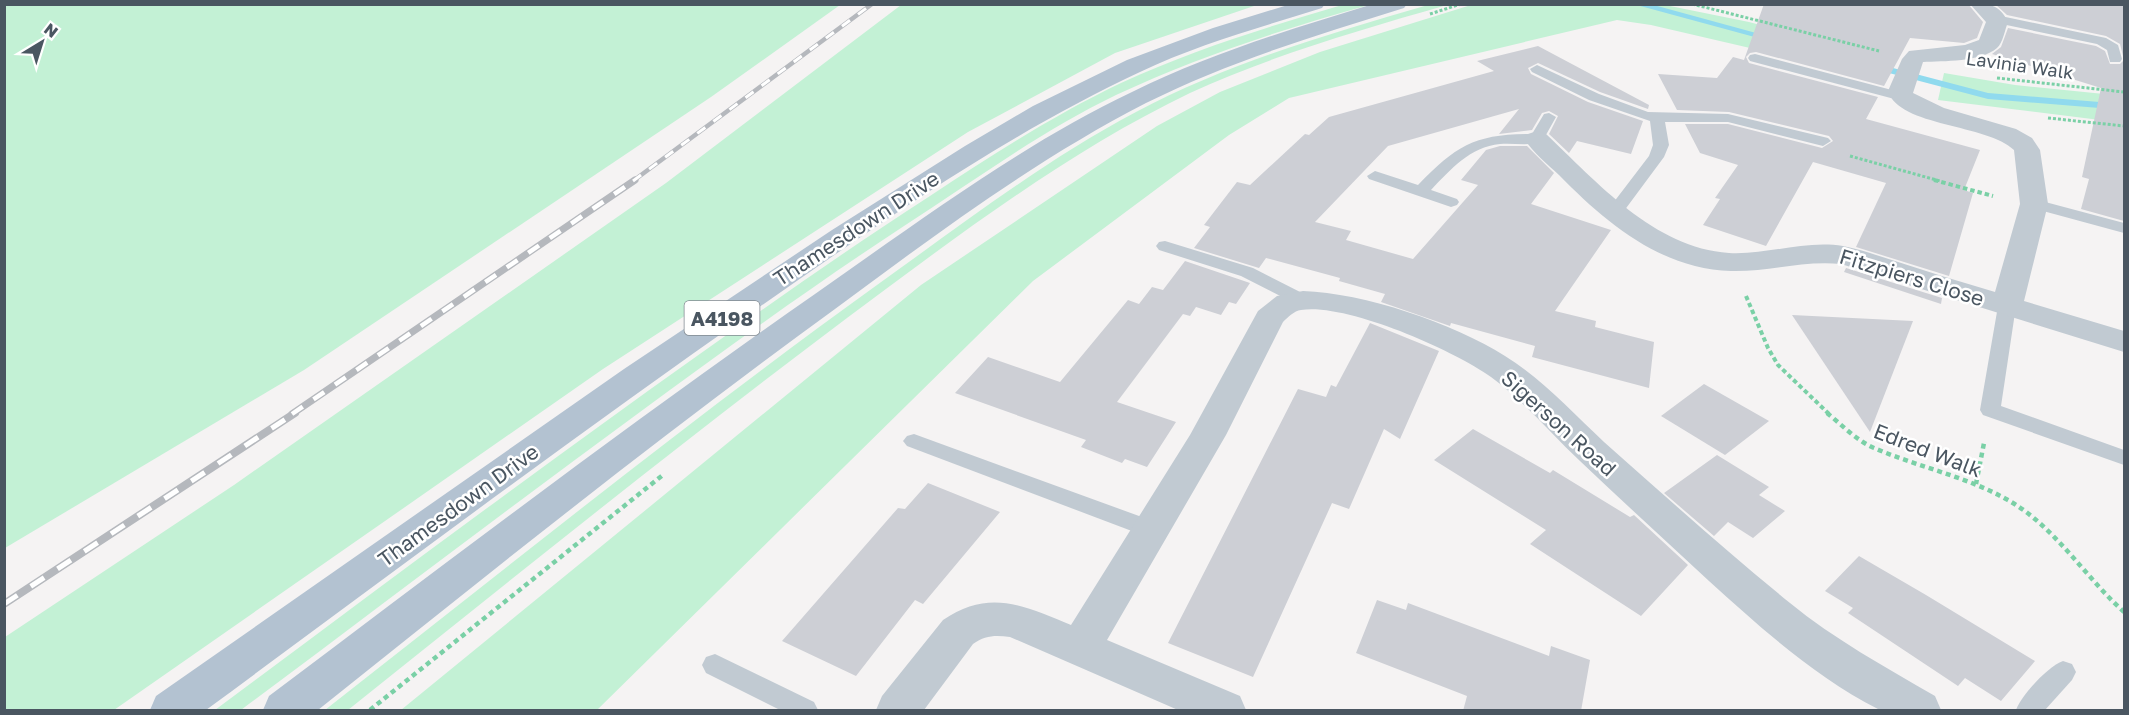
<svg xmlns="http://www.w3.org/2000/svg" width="2129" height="715" viewBox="0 0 2129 715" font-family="'Golos Text',sans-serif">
<rect width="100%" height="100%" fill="#f5f3f3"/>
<!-- green -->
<g fill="#c3f1d5">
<path d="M 4,5 L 5,4 L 840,5 L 711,97 L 304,370 L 5,548 Z"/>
<path d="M 901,5 L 1257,5 L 1115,53 L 968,132 L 603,369 L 114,710 L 5,710 L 5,637 L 234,485 L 666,183 Z"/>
<path d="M 1342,5 L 1369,5 C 1283,29 1197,57 1116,95 C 1041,131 974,181 904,226 C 814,285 727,348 640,412 C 506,510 374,611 241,710 L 215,710 C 375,591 535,471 697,356 C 774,301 851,247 930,196 C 992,155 1054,115 1121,83 C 1192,50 1267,27 1342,5 Z"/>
<path d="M 1428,5 L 1447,5 C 1360,30 1273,55 1190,93 C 1067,152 956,237 847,318 C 678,445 513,578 348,710 L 325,710 C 508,567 688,421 877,285 C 961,225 1045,160 1136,112 C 1228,63 1329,34 1428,5 Z"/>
<path d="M 1471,5 L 1665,5 L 1749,22 L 1881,57 L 1750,48 L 1651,25 L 1617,20 L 1289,98 L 1229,135 L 1033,281 L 597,710 L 401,710 L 921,285 L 1157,126 L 1220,92 L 1320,52 Z"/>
<path d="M 1944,73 L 2015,85 L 2124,96 L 2124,123 L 1938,100 Z"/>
</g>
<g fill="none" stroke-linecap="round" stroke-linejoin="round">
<!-- stream -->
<g fill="#90daee" fill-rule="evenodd">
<path d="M 1633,4 L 1650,4 L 1778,39 L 1773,42 Z"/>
<path d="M 1874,63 L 1988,93 L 2124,104 L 2124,110 L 1988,99 L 1870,68 L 1869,66 Z"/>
</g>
</g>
<!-- building -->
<g fill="#cdcfd5">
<path d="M 1764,4 L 1968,4 L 1983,22 L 1977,38 L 1964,43 L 1910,38 L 1884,86 L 1756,52 L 1750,53 L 1746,57 L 1749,63 L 1878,97 L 1866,119 L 1980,150 L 1964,190 L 1973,193 L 1949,276 L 1856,247 L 1886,183 L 1813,162 L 1766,246 L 1703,225 L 1720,199 L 1715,198 L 1738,165 L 1700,153 L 1685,124 L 1728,124 L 1822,148 L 1833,141 L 1829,136 L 1729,112 L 1677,110 L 1658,74 L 1717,78 L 1733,57 L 1744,60 Z"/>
<path d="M 1995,4 L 2124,4 L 2124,221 L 2081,209 L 2089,179 L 2082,177 L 2101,88 L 1992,54 L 2001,47 L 2008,28 L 2096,46 L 2105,51 L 2110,64 L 2120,64 L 2124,60 L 2120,44 L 2106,36 L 2007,15 Z"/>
<path d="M 1538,46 L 1649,105 L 1648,109 L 1600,92 L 1538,63 L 1528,68 L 1531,74 L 1588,102 L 1643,121 L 1631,154 L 1577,141 L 1569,153 L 1549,134 L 1558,116 L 1549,111 L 1542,113 L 1532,130 L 1499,134 L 1519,109 L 1388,146 L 1315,222 L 1351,231 L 1346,240 L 1413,259 L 1478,185 L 1461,180 L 1486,150 L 1500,146 L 1527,146 L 1554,173 L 1531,204 L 1611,230 L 1555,311 L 1596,321 L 1595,327 L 1654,342 L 1649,388 L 1532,357 L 1535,346 L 1451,323 L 1450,326 L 1381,302 L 1385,294 L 1339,281 L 1340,278 L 1266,258 L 1259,268 L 1194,248 L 1210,227 L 1204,225 L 1237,182 L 1250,185 L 1305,134 L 1309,135 L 1329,117 L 1494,71 L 1477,61 Z"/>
<path d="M 1185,261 L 1250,283 L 1236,304 L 1229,302 L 1221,315 L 1196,307 L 1190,316 L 1183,314 L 1117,402 L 1176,422 L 1147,467 L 1125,459 L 1122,463 L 1081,447 L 1086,440 L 955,393 L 988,357 L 1060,382 L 1128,300 L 1139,304 L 1152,287 L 1163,290 Z"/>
<path d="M 1846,268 L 1942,298 L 1941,304 L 1844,272 Z"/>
<path d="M 1792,315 L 1913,321 L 1870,432 Z"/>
<path d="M 1370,323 L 1439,351 L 1400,439 L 1384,429 L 1349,509 L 1332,503 L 1253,677 L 1168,643 L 1298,389 L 1326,397 L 1331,385 L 1336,387 Z"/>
<path d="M 1704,384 L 1769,421 L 1725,455 L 1661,416 Z"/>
<path d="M 1473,429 L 1550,473 L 1553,470 L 1630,517 L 1634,515 L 1688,565 L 1641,616 L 1530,544 L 1546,530 L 1434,460 Z"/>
<path d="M 1717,455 L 1769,487 L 1759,495 L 1785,511 L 1753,538 L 1728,522 L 1714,536 L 1664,493 Z"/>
<path d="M 928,483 L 1000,512 L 923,604 L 915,600 L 856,676 L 782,641 L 898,508 L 905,509 Z"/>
<path d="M 1859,556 L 1926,595 L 2035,661 L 2001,701 L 1965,678 L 1958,686 L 1848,613 L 1853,608 L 1825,591 Z"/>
<path d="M 1377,600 L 1406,610 L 1408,603 L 1549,656 L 1551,646 L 1590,660 L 1581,711 L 1463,711 L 1467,696 L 1356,653 Z"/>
</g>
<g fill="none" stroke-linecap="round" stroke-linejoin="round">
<!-- path-far2 -->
<g stroke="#7ad0a6" stroke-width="3" stroke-dasharray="3 2" stroke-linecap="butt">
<path d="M 1692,4 L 1879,51"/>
<path d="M 1430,14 L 1461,4"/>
<path d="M 1997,78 L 2124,92"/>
<path d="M 2048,118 L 2124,126"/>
<path d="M 1850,156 L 1940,181"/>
</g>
<!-- path-far1 -->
<g stroke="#7ad0a6" stroke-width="4" stroke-dasharray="4.5 3" stroke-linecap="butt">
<path d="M 1934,180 L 1993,196"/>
<path d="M 1746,296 L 1768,348 L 1778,365 L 1829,414"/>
</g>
<!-- path -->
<g stroke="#7ad0a6" stroke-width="4.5" stroke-dasharray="5 4" stroke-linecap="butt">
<path d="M 1827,413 C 1841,424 1857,441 1874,448 C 1918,467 1965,476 2006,499 C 2054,525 2084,576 2124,612"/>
<path d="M 1976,484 L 1984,443"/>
<path d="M 370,710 L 664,474"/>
</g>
<!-- lane -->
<g fill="#c1cad2" fill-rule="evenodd">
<path d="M 1996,15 L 2106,38 L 2118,45 L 2122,59 L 2120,62 L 2110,62 L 2107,50 L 2097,44 L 1992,22 L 1990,19 L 1992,16 Z"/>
<path d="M 1755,54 L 1907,94 L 1909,97 L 1902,101 L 1750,61 L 1748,58 L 1750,55 Z"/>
<path d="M 1537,65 L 1599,94 L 1648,112 L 1728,114 L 1828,138 L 1831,141 L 1823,146 L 1728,122 L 1665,122 L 1669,145 L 1664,157 L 1621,215 L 1609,215 L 1607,211 L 1649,156 L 1653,145 L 1650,121 L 1589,100 L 1532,72 L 1530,69 Z"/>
<path d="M 1549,113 L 1556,117 L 1542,142 C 1529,146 1514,143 1500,144 C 1470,147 1451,169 1431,190 L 1457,199 L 1459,202 L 1457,205 L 1451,207 L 1369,179 L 1367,176 L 1375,171 L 1418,185 C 1457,145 1475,134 1532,134 L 1544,114 Z"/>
<path d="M 2034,199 L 2124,223 L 2124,233 L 2028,207 L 2026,204 L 2028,201 Z"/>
<path d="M 1165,241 L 1253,268 L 1308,296 L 1311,300 L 1308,304 L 1296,304 L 1241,276 L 1159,250 L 1156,246 L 1159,242 Z"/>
<path d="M 2007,300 L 2014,302 L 2016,306 L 2001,406 L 2124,450 L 2124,465 L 1983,415 L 1980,410 L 1998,306 L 2000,302 Z"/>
<path d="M 914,434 L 1161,524 L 1164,530 L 1161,536 L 1153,539 L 1145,536 L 907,446 L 903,441 L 907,436 Z"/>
<path d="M 715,654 L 814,702 L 818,710 L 780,710 L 706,673 L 702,665 L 706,657 Z"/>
<path d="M 2063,661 L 2072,664 L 2076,672 L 2072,680 L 2045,710 L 2016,710 C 2021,696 2048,666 2063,661 Z"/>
</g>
<!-- street -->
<g fill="#c1cad2" fill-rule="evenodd">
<path d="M 1970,4 C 1988,4 1999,3 2008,22 C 2005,29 2003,43 1997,48 C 1981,62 1943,61 1923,62 L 1913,93 L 1944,108 L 2016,129 L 2032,138 L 2040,150 L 2048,204 L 2024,301 L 2124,331 L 2124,352 L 1841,264 C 1804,260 1768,272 1731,271 C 1661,269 1606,223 1559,175 C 1547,164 1534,153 1524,139 L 1528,134 L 1537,131 L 1546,134 C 1597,182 1654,248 1729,253 C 1767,255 1804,240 1843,246 C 1860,249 1878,256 1895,261 C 1928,272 1962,282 1995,292 L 2020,204 L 2014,150 C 1988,124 1899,127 1888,91 L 1902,59 L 1909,51 L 1965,45 L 1979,40 L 1986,22 Z"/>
<path d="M 1303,291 C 1364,293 1453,323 1505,356 C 1542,379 1572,412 1604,442 C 1665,496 1726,551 1790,603 C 1834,639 1885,667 1935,696 L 1941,710 C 1927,710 1890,715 1878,709 C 1815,677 1761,628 1709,581 C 1666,541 1622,501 1580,461 C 1550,433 1524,401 1491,377 C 1453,350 1347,303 1301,310 C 1294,311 1288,317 1283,322 L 1226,435 L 1107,640 L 1240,696 L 1246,710 L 1178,710 L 1010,637 C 996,635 985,635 973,644 L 924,710 L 876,710 L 882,696 L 943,620 C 989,588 1026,606 1071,625 L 1190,435 L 1258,311 L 1277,296 Z"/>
</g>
<!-- primary -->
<g fill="#b3c2d1" fill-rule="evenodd">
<path d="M 1291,4 L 1325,4 L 1322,8 C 1262,27 1198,44 1140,72 C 1003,136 879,224 755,310 C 569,440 388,576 206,710 L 150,710 L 156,696 L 624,369 L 832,230 L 965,146 L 1033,106 L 1127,60 L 1213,28 Z"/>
<path d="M 1373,4 L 1407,4 L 1404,8 C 1317,35 1228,62 1146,103 C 1035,160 935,235 835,309 C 659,437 488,574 318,710 L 263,710 L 269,696 C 450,560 630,423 815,294 C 918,222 1019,146 1132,92 C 1209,54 1291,29 1373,4 Z"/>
</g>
<defs>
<path id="rail-far2" d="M 633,181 L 872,4"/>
<path id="rail-far1" d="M 292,414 L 635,180"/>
<path id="rail" d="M 4,604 L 295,413"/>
</defs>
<!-- rail-far2 casing -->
<use href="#rail-far2" stroke="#b5b8bd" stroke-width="4.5"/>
<!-- rail-far1 casing -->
<use href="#rail-far1" stroke="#b5b8bd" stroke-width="7"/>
<!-- rail casing -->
<use href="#rail" stroke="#b5b8bd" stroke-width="8"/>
<!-- rail-far2 -->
<use href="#rail-far2" stroke="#fff" stroke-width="3" stroke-dasharray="10" stroke-linecap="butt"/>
<!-- rail-far1 -->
<use href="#rail-far1" stroke="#fff" stroke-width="4.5" stroke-dasharray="13" stroke-linecap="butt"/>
<!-- rail -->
<use href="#rail" stroke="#fff" stroke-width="5" stroke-dasharray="16" stroke-linecap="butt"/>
</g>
<g text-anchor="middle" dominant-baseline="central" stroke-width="5" stroke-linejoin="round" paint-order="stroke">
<!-- far-street labels -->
<g font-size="18" fill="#4a5661" stroke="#fff">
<text transform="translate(2020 65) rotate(8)">Lavinia Walk</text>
</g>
<!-- shield labels -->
<rect fill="#fff" stroke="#808990" stroke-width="1.5" x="684.5" y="301" width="75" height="34" rx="4.5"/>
<g font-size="20" font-weight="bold" fill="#4a5661">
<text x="722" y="318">A4198</text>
</g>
<!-- street labels -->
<g font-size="21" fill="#4a5661" stroke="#fff">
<text transform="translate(856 228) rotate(-33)">Thamesdown Drive</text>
<text transform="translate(1912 277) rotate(17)">Fitzpiers Close</text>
<text transform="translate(1559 423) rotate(42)">Sigerson Road</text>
<text transform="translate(1928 450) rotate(21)">Edred Walk</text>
<text transform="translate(458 505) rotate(-36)">Thamesdown Drive</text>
</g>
</g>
<!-- border -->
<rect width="2129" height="715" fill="none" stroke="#4a5661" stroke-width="12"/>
<!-- north arrow -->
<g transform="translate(42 42) rotate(38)" stroke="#ffffff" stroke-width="4.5" paint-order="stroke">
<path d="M0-4.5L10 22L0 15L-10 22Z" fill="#4a5661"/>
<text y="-9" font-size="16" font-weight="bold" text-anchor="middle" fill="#4a5661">N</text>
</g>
</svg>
